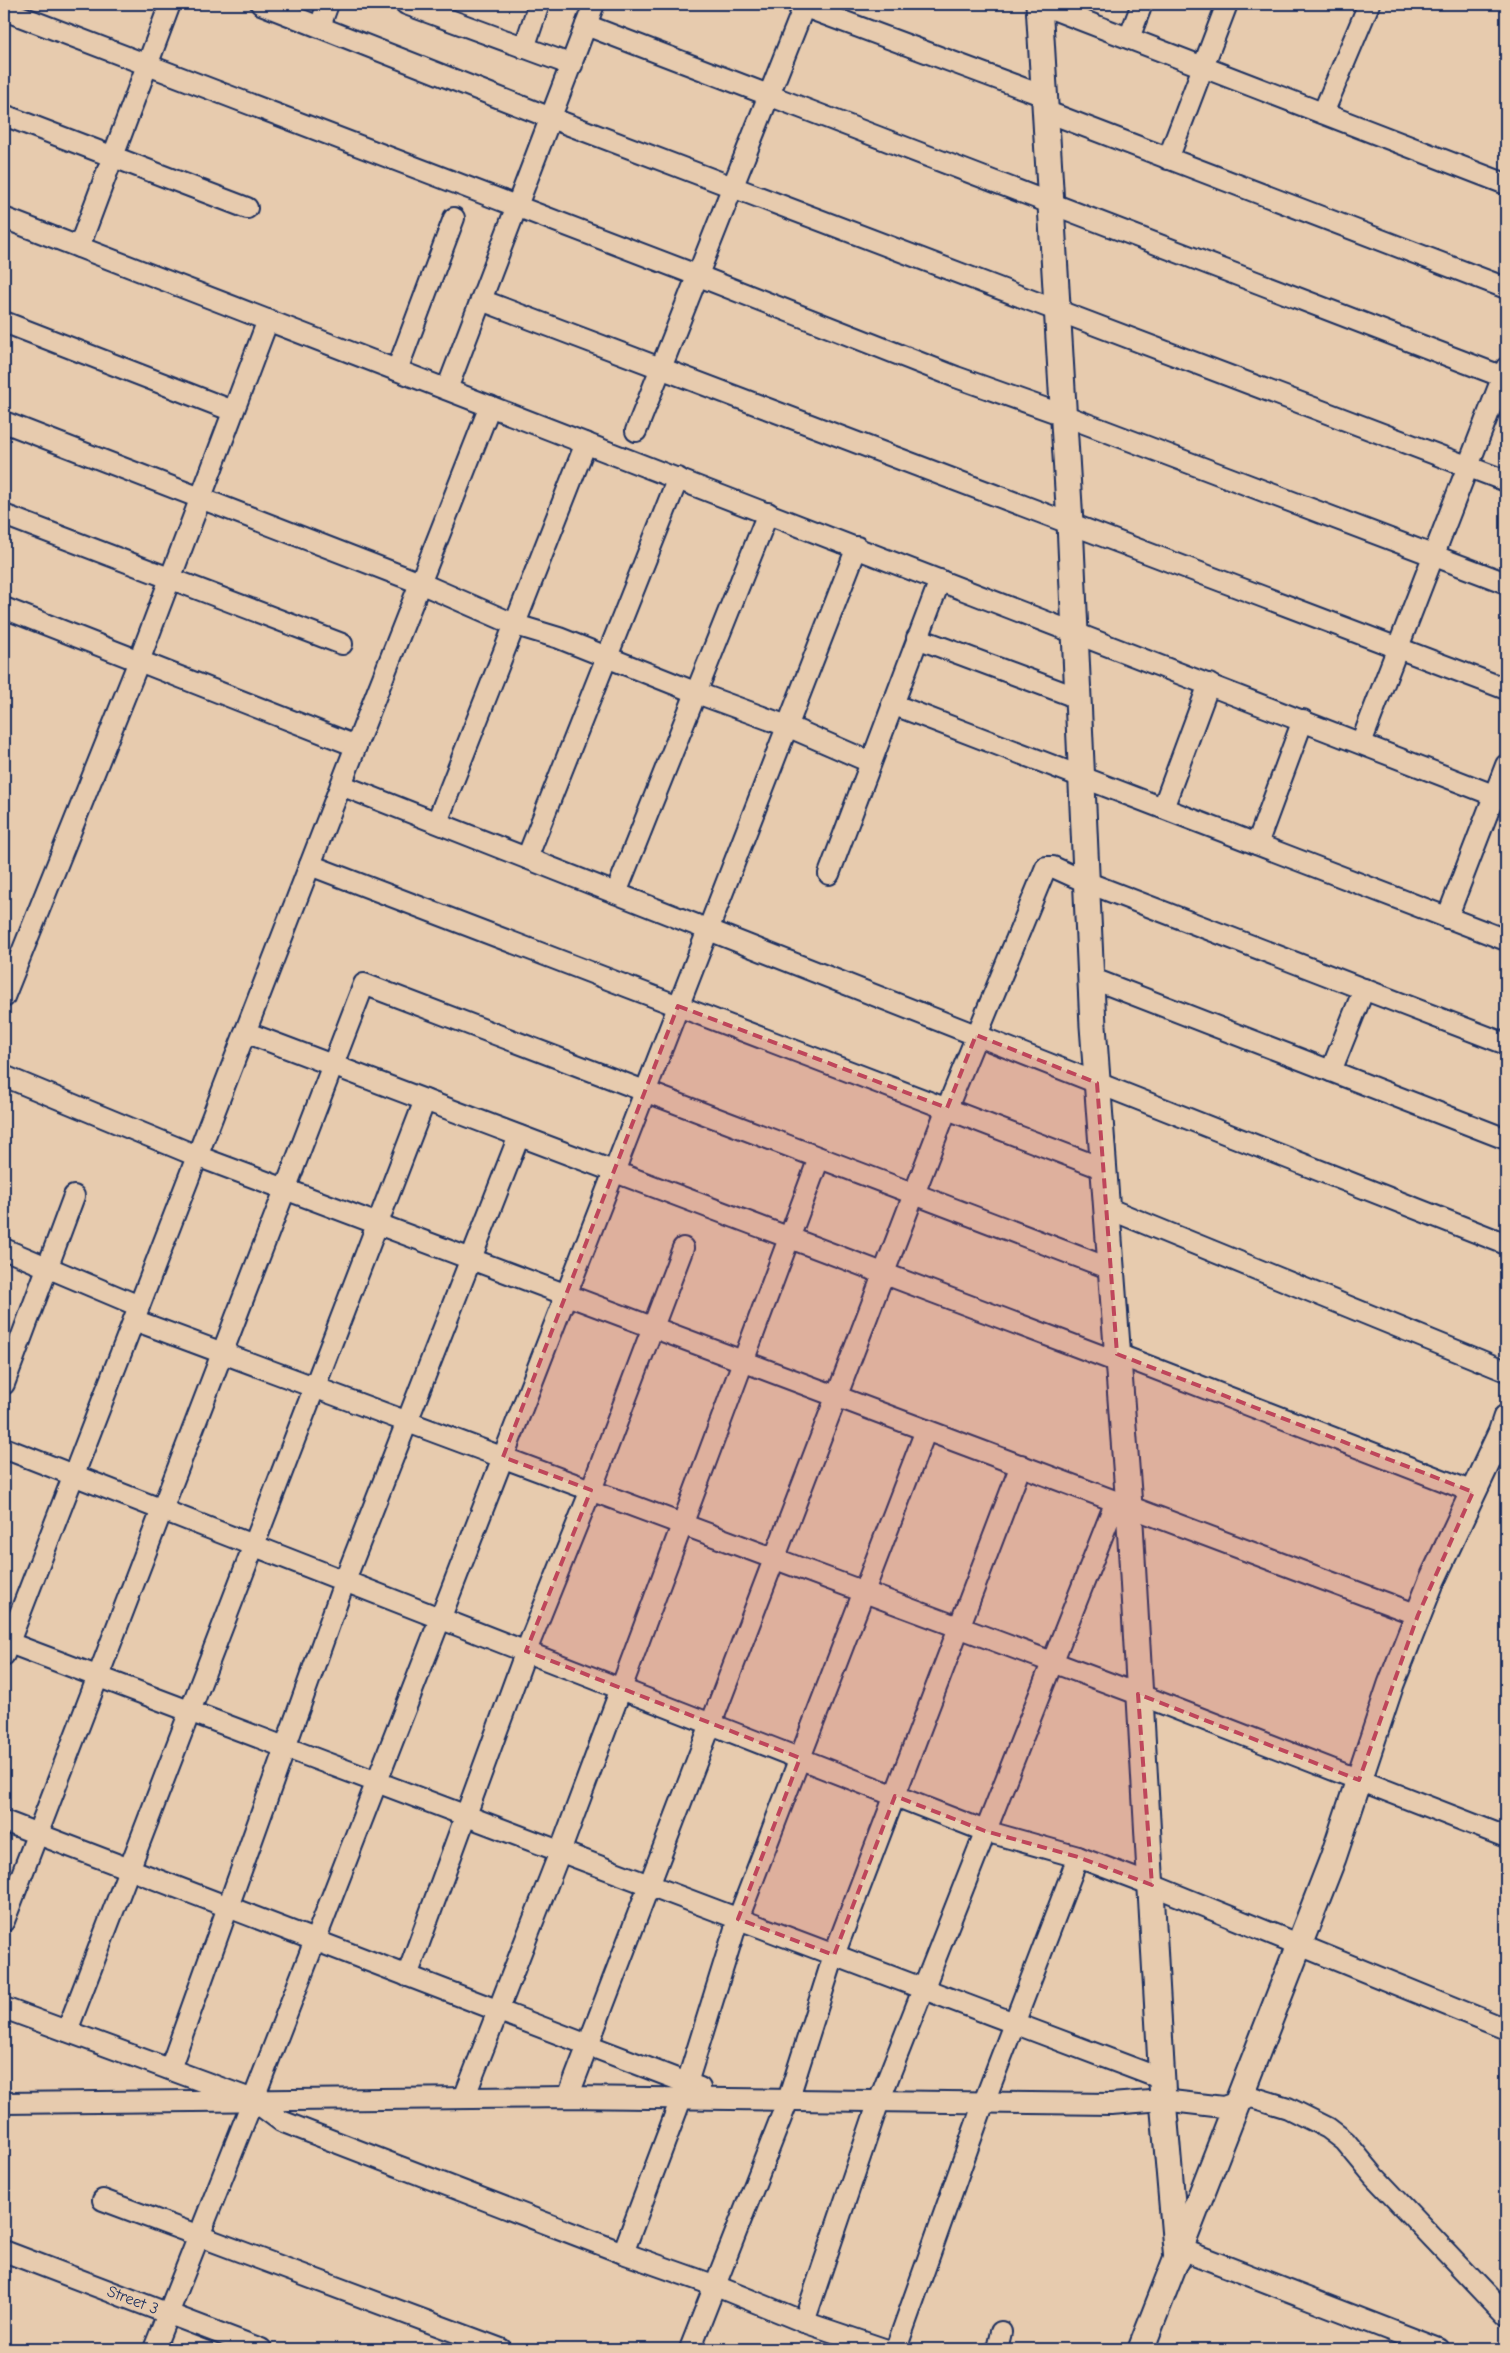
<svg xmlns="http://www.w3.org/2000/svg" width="1510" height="2353" viewBox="0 0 1510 2353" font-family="'Comic Neue',sans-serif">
<rect width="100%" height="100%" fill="#e7cbae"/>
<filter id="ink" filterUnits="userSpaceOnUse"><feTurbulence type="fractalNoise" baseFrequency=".02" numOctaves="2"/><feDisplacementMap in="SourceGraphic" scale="10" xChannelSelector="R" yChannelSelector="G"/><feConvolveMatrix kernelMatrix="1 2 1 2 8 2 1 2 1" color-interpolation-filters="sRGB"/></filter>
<g filter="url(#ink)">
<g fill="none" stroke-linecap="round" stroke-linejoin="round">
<defs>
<g id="minor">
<path d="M 261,4 L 551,118 L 1506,481"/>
<path d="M 406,4 L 572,65"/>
<path d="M 797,4 L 1044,96"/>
<path d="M 1040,4 L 1506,184"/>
<path d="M 4,10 L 699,276 L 956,377 L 1063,415 L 1506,583"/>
<path d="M 586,25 L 1506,378"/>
<path d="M 320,26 L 328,4"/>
<path d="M 1129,38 L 1142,4"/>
<path d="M 524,48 L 539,4"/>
<path d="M 1045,111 L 1506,288"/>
<path d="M 1323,113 L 1369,4"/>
<path d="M 4,115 L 247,208"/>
<path d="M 1168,159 L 1227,4"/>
<path d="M 4,218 L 1506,800"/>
<path d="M 79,247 L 170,4"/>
<path d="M 481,300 L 1506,689"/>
<path d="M 4,322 L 233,411"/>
<path d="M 397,370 L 454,218"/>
<path d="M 447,389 L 594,4"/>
<path d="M 4,422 L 420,583 L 516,625 L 559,638 L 697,693 L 787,726 L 870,762"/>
<path d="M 636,431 L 805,4"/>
<path d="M 4,515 L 342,644"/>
<path d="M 4,608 L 356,746"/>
<path d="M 917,638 L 1078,698"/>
<path d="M 892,704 L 1506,940"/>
<path d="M 1361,743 L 1506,368"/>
<path d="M 341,785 L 1506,1244"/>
<path d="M 1163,808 L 1209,684"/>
<path d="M 437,822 L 586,443"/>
<path d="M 1257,844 L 1303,720"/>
<path d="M 527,858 L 678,478"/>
<path d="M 310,865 L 1104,1169"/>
<path d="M 829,874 L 940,580"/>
<path d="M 616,893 L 768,513"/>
<path d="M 1447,918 L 1506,765"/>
<path d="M 1091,978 L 1506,1139"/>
<path d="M 4,997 L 139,661 L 268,320"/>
<path d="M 245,1032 L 1118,1362"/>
<path d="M 1331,1071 L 1364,989"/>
<path d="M 4,1076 L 197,1156 L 1418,1615"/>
<path d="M 1107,1208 L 1506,1371"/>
<path d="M 4,1249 L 139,1306"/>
<path d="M 134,1320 L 1138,1694 L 1506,1837"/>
<path d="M 1117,1354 L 1473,1492"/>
<path d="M 4,1384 L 74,1196"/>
<path d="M 4,1448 L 985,1831 L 1078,1857 L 1152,1885 L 1506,2029"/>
<path d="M 4,1641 L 1162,2079"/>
<path d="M 4,1655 L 356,746 L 490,406"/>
<path d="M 4,1821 L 700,2088"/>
<path d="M 4,1921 L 364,984 L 1111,1269"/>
<path d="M 407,1976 L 526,1651 L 591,1490 L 683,1248"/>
<path d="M 4,2008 L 253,2100 L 281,2121 L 623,2253 L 716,2286 L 804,2322 L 884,2349"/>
<path d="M 67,2031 L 425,1100"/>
<path d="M 170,2069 L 345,1580 L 519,1136"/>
<path d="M 568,2097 L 947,1108 L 1046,867 L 1053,867 L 1086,882 L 1506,1044"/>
<path d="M 464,2098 L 560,1852 L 819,1158"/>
<path d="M 4,2103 L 568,2097 L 1111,2104 L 1163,2100 L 1223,2107 L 1252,2097 L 1288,2108 L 1328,2128 L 1345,2141 L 1374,2176 L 1506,2315"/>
<path d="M 103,2200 L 501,2349"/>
<path d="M 1181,2249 L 1439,2349"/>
<path id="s1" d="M 4,2251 L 261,2349"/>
<path d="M 623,2253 L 687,2083 L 738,1919 L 926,1430"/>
<path d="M 804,2322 L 879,2101 L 1116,1501"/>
<path d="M 154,2349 L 253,2100 L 857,547"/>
<path d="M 690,2349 L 788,2100 L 834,1955 L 1021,1465"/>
<path d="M 896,2349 L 984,2102 L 1078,1857"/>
<path d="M 997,2349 L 1001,2332"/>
</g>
<g id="major">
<path d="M 1039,4 L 1070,523 L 1093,1026 L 1129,1506 L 1163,2100 L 1177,2260"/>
<path d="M 1141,2349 L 1333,1858 L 1391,1684 L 1432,1580 L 1501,1433 L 1506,1418"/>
</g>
</defs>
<!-- minor casing -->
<use href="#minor" stroke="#1b2f5e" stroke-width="24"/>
<!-- major casing -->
<use href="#major" stroke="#1b2f5e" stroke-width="29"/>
<!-- minor -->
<use href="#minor" stroke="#e7cbae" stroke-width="20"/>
<!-- major -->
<use href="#major" stroke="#e7cbae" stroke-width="25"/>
</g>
</g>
<!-- marked area -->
<path fill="#bf465b" fill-opacity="0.2" stroke="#bf465b" stroke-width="4" stroke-dasharray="10 6" stroke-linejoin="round" d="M 678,1006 L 947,1108 L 976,1035 L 1097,1083 L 1117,1354 L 1473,1492 L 1418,1615 L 1359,1780 L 1138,1694 L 1152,1885 L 1078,1857 L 985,1831 L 895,1796 L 834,1955 L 738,1919 L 800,1758 L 526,1651 L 591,1490 L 503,1457 Z"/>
<g text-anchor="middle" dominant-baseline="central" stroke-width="4.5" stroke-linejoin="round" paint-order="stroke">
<!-- street labels -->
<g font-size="16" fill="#1b2f5e" stroke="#e7cbae">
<text stroke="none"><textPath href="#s1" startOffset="138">Street 3</textPath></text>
</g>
</g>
<!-- margin -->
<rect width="1510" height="2353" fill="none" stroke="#e7cbae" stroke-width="20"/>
<rect x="10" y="10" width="1490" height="2333" fill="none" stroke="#1b2f5e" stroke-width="2" filter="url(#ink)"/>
</svg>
